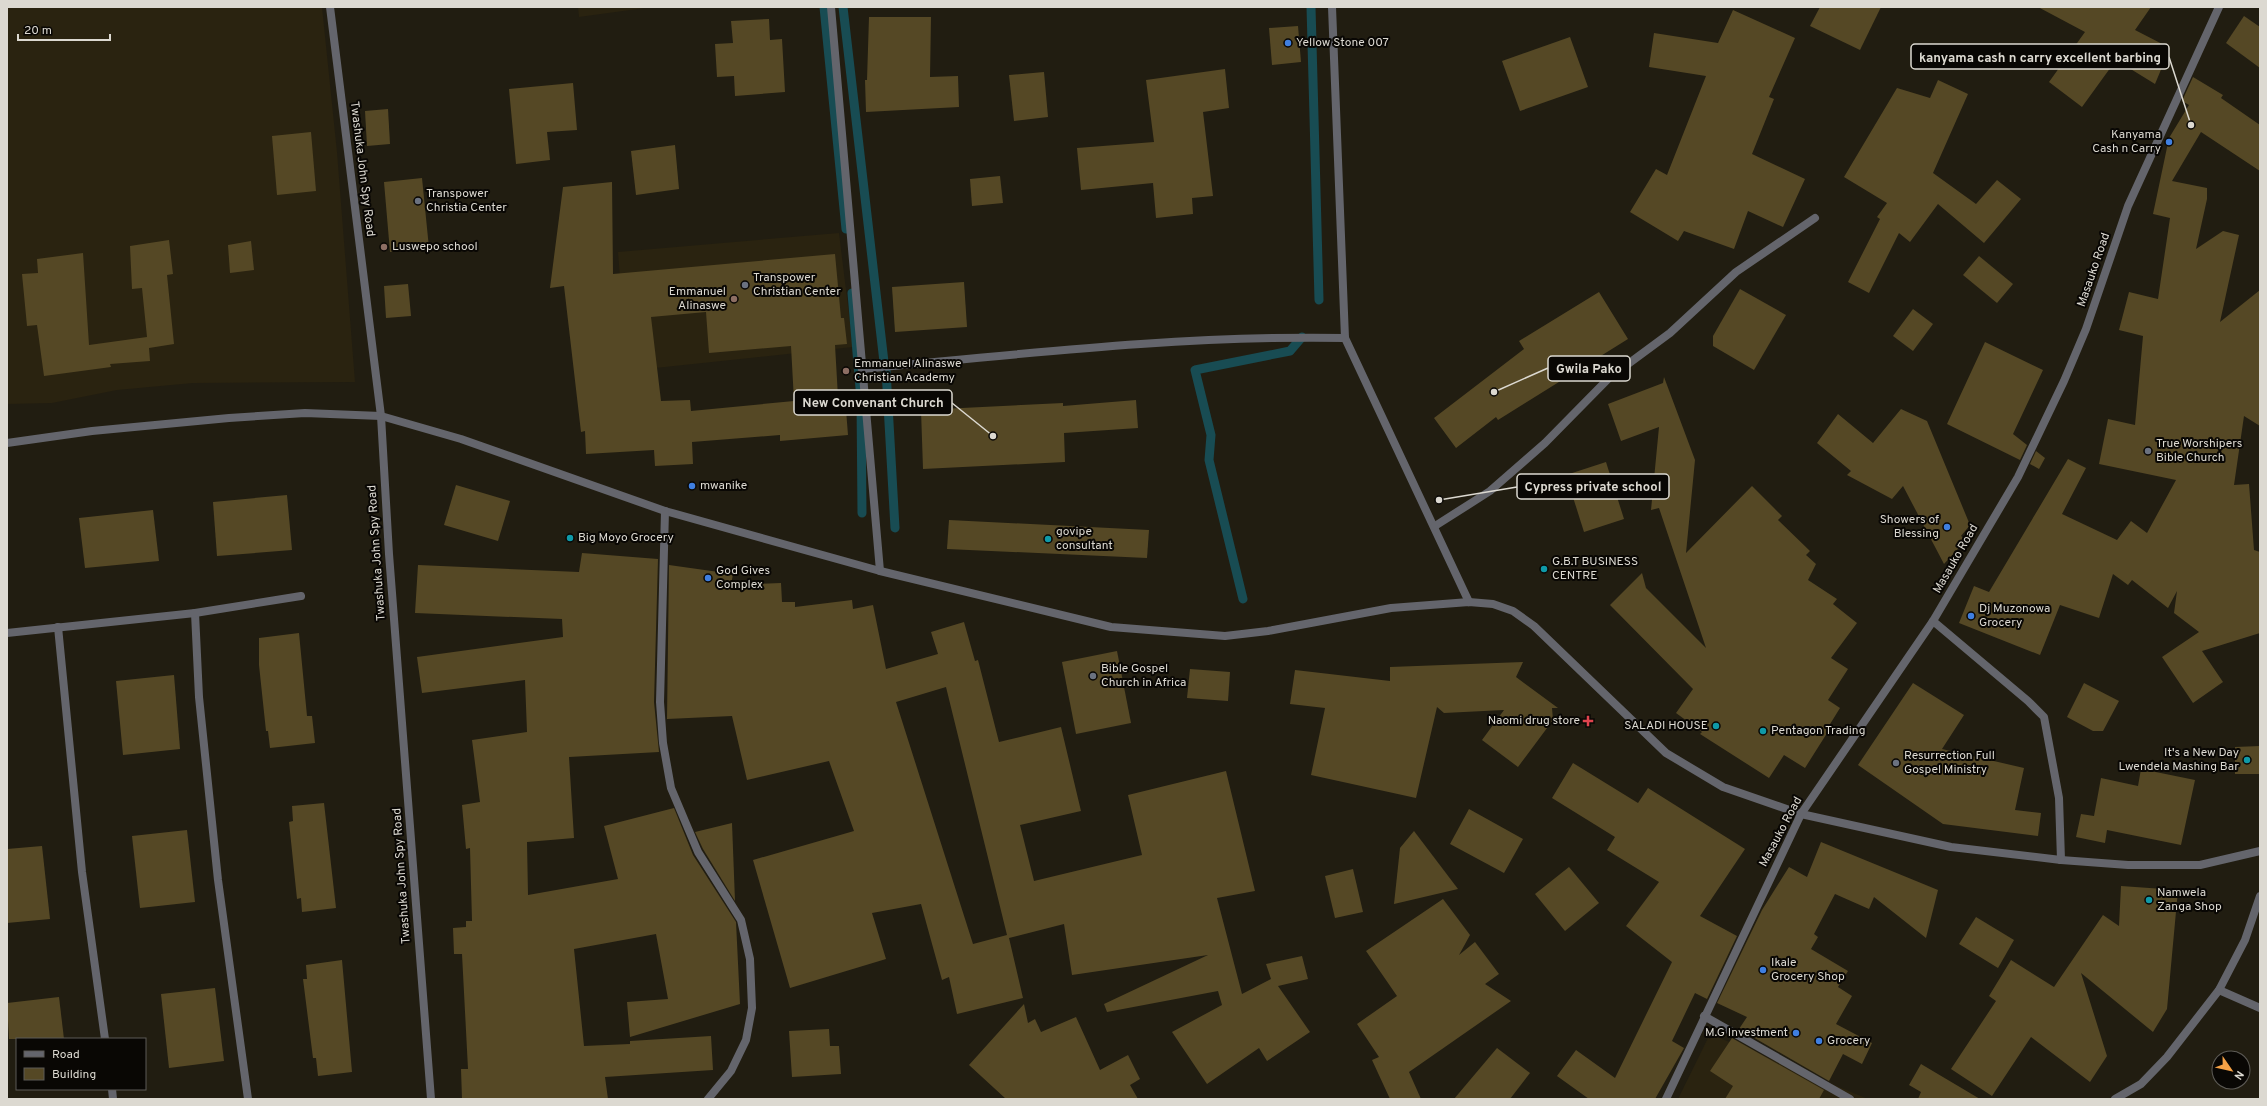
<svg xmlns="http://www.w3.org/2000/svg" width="2267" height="1106" viewBox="0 0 2267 1106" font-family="Overpass,sans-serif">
<rect width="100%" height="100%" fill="#211d11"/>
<!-- built -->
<g fill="#2a2310">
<path d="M 7,7 L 322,7 L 337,152 L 355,382 L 193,383 L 117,390 L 52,403 L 7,404 Z"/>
<path d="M 578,7 L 652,7 L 579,17 Z"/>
<path d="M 839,233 L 853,347 L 627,371 L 618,252 Z"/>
<path d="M 1710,1034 L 1868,1099 L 1678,1099 Z"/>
</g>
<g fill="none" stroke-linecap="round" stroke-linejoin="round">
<!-- stream -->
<g stroke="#184c53" stroke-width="9">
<path d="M 824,7 L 846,229"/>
<path d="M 843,7 L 884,362"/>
<path d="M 1311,7 L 1319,300"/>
<path d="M 852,293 L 861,400 L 862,513"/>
<path d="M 886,370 L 895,528"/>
<path d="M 1243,599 L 1209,460 L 1211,435 L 1195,370 L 1290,351 L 1302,337"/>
</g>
</g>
<!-- building -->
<g fill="#554825" fill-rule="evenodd">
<path d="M 1820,7 L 1881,7 L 1860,50 L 1810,26 Z"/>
<path d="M 2038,7 L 2151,7 L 2135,30 L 2170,48 L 2155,84 L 2116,60 L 2082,107 L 2049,82 L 2085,32 Z"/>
<path d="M 1733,10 L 1795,38 L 1769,97 L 1774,99 L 1752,154 L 1805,179 L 1783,227 L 1748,211 L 1734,249 L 1684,231 L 1678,241 L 1630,212 L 1656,169 L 1667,175 L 1706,76 L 1649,67 L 1654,33 L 1718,43 Z"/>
<path d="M 2244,16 L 2260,27 L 2260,68 L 2226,43 Z"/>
<path d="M 869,17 L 931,17 L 930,77 L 958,76 L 959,107 L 866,112 L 865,80 L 867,80 Z"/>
<path d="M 769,19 L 770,40 L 782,39 L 785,92 L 735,96 L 734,76 L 717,77 L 715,44 L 733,43 L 731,21 Z"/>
<path d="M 1298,26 L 1301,62 L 1272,65 L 1269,28 Z"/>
<path d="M 1570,37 L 1588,87 L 1520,111 L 1502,61 Z"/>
<path d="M 1225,69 L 1229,108 L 1203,112 L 1213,196 L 1192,198 L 1193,214 L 1156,218 L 1153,183 L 1081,190 L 1077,148 L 1154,142 L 1146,80 Z"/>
<path d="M 1044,72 L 1048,117 L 1014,121 L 1009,75 Z"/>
<path d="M 2193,77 L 2223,95 L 2221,98 L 2260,125 L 2260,171 L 2201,132 L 2172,181 L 2207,188 L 2207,199 L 2196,249 L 2223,231 L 2239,235 L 2220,322 L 2260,290 L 2260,426 L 2244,416 L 2234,485 L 2249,484 L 2254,550 L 2260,552 L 2260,633 L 2202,651 L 2223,682 L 2193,703 L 2162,657 L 2199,632 L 2174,613 L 2177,591 L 2168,608 L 2132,580 L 2128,585 L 2113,574 L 2099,618 L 2060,605 L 2040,655 L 1959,623 L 1974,586 L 1989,592 L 2068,459 L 2086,468 L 2062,514 L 2117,540 L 2131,521 L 2147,533 L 2176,480 L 2099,464 L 2108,419 L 2135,425 L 2143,336 L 2119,330 L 2129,292 L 2158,299 L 2170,218 L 2153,214 L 2169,138 L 2189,105 L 2182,101 Z"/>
<path d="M 1938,80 L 1968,94 L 1933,173 L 1976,204 L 1997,180 L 2021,199 L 1984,243 L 1938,204 L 1910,242 L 1899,233 L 1869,293 L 1848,282 L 1880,219 L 1877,217 L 1887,203 L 1844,177 L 1897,88 L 1930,98 Z"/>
<path d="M 573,83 L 577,130 L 547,132 L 550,160 L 516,164 L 509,89 Z"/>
<path d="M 388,109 L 390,144 L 367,146 L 365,111 Z"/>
<path d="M 311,132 L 316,191 L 277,195 L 272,136 Z"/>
<path d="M 675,145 L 679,189 L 636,195 L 631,151 Z"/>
<path d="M 1000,176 L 1003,203 L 972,206 L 970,179 Z"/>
<path d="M 422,178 L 429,248 L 390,252 L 384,182 Z"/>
<path d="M 612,182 L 613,274 L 835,254 L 841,318 L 844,318 L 847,344 L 835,345 L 838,397 L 845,397 L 848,435 L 780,441 L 780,435 L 692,442 L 693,464 L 655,466 L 654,450 L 586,454 L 585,431 L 581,432 L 564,286 L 550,288 L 563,187 ZM 706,312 L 709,353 L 791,346 L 794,401 L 691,411 L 690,400 L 661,401 L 651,317 Z"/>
<path d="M 169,240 L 173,274 L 167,275 L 174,344 L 149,348 L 150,361 L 110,364 L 111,367 L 44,376 L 37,325 L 27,326 L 22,274 L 38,273 L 37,259 L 83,253 L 89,345 L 147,337 L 142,288 L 132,289 L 130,246 Z"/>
<path d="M 251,241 L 254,270 L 230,273 L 228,245 Z"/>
<path d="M 1979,256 L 2013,284 L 1997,303 L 1963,275 Z"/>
<path d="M 964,282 L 967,327 L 895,332 L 892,287 Z"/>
<path d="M 408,284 L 411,316 L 386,318 L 384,286 Z"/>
<path d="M 1740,289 L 1786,315 L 1754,370 L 1713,346 L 1713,336 Z"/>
<path d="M 1599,292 L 1628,339 L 1498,420 L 1496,417 L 1456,448 L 1434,418 L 1524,349 L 1519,341 Z"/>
<path d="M 1913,309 L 1933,324 L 1913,351 L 1893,336 Z"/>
<path d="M 1985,342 L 2043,370 L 2013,434 L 2027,445 L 2020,460 L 1947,424 Z"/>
<path d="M 1664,377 L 1695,460 L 1686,553 L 1752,486 L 1782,516 L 1778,520 L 1810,551 L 1806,555 L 1816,564 L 1808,580 L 1837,599 L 1833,604 L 1857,623 L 1831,658 L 1848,669 L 1828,700 L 1840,708 L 1827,729 L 1829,730 L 1805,768 L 1784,755 L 1769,778 L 1700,734 L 1702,732 L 1676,713 L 1693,689 L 1610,605 L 1642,573 L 1646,588 L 1706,648 L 1659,508 L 1651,510 L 1659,427 L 1621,441 L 1608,404 L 1663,383 Z"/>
<path d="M 1136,400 L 1138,428 L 1064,433 L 1065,462 L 923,469 L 921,410 L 1063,403 L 1063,406 Z"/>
<path d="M 1901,409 L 1927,421 L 1970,525 L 1961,536 L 1966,540 L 1944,564 L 1903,486 L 1892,499 L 1847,475 L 1851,471 L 1817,443 L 1838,414 L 1873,443 Z"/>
<path d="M 2036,451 L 2045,458 L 2039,469 L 2030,464 Z"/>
<path d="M 1606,462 L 1624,519 L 1584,532 L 1566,475 Z"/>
<path d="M 456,485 L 510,501 L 498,541 L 444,525 Z"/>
<path d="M 287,495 L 292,550 L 217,556 L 213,502 Z"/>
<path d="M 153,510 L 159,561 L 85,568 L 79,518 Z"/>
<path d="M 949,520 L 1149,530 L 1147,558 L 947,549 Z"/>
<path d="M 582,553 L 658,559 L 654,702 L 659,752 L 569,757 L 574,838 L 527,842 L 528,895 L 618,879 L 604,826 L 674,808 L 693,855 L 736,922 L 740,1004 L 630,1037 L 627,1002 L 668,999 L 656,934 L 574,949 L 584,1046 L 630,1044 L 630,1041 L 711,1036 L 713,1070 L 605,1077 L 608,1099 L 462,1099 L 461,1069 L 468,1069 L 462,954 L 454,954 L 453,928 L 466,927 L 466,921 L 472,921 L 470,848 L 466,849 L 462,805 L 480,802 L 472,740 L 527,732 L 525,680 L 422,693 L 417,657 L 563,637 L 562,619 L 415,613 L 418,565 L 579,572 Z"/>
<path d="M 669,565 L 733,574 L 731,585 L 781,583 L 782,602 L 795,602 L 795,607 L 852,600 L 853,609 L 873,605 L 886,669 L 938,654 L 931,632 L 964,622 L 975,661 L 978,660 L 999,742 L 1061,727 L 1081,811 L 1020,825 L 1034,881 L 1142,855 L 1128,795 L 1226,771 L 1255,891 L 1217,898 L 1242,994 L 1271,979 L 1266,964 L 1302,956 L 1308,979 L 1278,986 L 1310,1032 L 1267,1061 L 1259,1048 L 1207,1084 L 1172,1032 L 1222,1005 L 1218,991 L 1107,1012 L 1104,1004 L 1208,955 L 1072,975 L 1064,924 L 1009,938 L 1023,998 L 957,1014 L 949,977 L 942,980 L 921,904 L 872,913 L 886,959 L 790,988 L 753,860 L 854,831 L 829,761 L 747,780 L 732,716 L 667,719 ZM 946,687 L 1007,935 L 973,944 L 896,702 Z"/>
<path d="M 299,633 L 307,716 L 312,716 L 315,743 L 270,748 L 268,731 L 266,731 L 259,665 L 259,638 Z"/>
<path d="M 1117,651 L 1131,723 L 1076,734 L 1062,662 Z"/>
<path d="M 1523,662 L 1516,677 L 1558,708 L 1552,708 L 1553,720 L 1518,767 L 1482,740 L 1504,710 L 1444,713 L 1437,707 L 1416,798 L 1311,775 L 1325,708 L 1290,704 L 1295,670 L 1390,681 L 1390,667 Z"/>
<path d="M 1190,669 L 1230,672 L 1228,701 L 1187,698 Z"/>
<path d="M 174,675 L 180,749 L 123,755 L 116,681 Z"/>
<path d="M 1913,683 L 1964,715 L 1942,749 L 2024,768 L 2015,810 L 2041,813 L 2038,836 L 1943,824 L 1858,765 Z"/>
<path d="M 2084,683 L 2119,701 L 2103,731 L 2093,731 L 2067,717 Z"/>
<path d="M 2260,746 L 2260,774 L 2235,774 L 2235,747 Z"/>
<path d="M 1573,763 L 1638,803 L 1648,788 L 1745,849 L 1700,916 L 1737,936 L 1707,999 L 1695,993 L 1672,1041 L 1684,1048 L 1655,1099 L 1589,1099 L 1557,1076 L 1576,1050 L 1615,1078 L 1672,962 L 1626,926 L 1659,882 L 1607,850 L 1615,837 L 1552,798 Z"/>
<path d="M 2141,769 L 2195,780 L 2181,845 L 2107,830 L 2105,843 L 2076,837 L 2081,814 L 2094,816 L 2101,778 L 2138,786 Z"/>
<path d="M 324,803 L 336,908 L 302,912 L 301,898 L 297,899 L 289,822 L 293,821 L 292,806 Z"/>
<path d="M 1469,809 L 1523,839 L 1504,873 L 1450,844 Z"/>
<path d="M 732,823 L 735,901 L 703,849 L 695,832 Z"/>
<path d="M 187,830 L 195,902 L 140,908 L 132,836 Z"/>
<path d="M 1414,831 L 1458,889 L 1394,904 L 1400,848 Z"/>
<path d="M 1821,842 L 1938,890 L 1926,938 L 1874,897 L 1869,909 L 1835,894 L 1814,934 L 1818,937 L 1811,949 L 1848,971 L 1838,987 L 1852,996 L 1836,1024 L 1872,1043 L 1862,1064 L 1843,1054 L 1829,1081 L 1739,1029 L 1747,1017 L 1717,1003 L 1762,910 L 1789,867 L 1807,877 Z"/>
<path d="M 42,846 L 50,919 L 7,923 L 7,849 Z"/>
<path d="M 1569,867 L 1599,903 L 1565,931 L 1535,894 Z"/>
<path d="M 1353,869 L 1363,912 L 1335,918 L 1325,876 Z"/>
<path d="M 2121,886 L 2178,890 L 2167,1009 L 2153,1032 L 2081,973 L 2107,1056 L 2090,1082 L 2031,1037 L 1992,1096 L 1951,1069 L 1996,1001 L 1989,996 L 2011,960 L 2054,987 L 2103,915 L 2119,926 Z"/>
<path d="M 1443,899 L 1470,935 L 1459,955 L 1475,942 L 1499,974 L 1485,984 L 1511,1001 L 1409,1072 L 1421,1099 L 1390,1099 L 1372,1060 L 1379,1057 L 1357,1024 L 1397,996 L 1366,951 Z"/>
<path d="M 1976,917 L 2014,940 L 1998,968 L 1959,944 Z"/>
<path d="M 342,960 L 352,1072 L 318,1076 L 316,1058 L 313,1058 L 303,979 L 307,979 L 306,965 Z"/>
<path d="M 215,988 L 224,1061 L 169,1068 L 161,994 Z"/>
<path d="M 59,997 L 64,1039 L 9,1039 L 7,1003 Z"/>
<path d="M 1024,1004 L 1028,1023 L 1035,1019 L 1041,1032 L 1076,1017 L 1100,1070 L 1128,1055 L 1140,1079 L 1130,1085 L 1138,1099 L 1006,1099 L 969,1065 Z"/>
<path d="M 829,1029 L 830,1046 L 839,1046 L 841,1074 L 792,1077 L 789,1031 Z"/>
<path d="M 1732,1038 L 1824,1090 L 1819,1099 L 1725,1099 L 1733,1086 L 1710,1071 Z"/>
<path d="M 1497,1048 L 1530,1073 L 1510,1099 L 1454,1099 Z"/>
<path d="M 1921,1064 L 1980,1099 L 1918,1099 L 1921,1092 L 1909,1085 Z"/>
</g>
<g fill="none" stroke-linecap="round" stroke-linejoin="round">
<!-- service -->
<g stroke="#64656c" stroke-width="8">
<path d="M 195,613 L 199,697 L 218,880 L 248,1099"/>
<path d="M 58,627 L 82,872 L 105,1039"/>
<path d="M 7,633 L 195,613 L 301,596"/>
<path d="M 112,1089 L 113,1099"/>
</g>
<!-- minor -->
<g stroke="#64656c" stroke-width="8">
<path d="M 330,7 L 381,416 L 389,554 L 431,1099"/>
<path d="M 831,7 L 880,571"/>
<path d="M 1332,7 L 1345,338 L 1469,602"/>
<path d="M 862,369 C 1023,354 1183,335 1345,338"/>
<path d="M 7,443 L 92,431 L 229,418 L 305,413 L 381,416 L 461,439 L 665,511 L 880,571 L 1111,627 L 1225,636 L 1268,631 L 1391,608 L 1469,602 L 1493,604 L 1513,611 L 1534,626 L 1666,753 L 1723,787 L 1801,814 L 1951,847 L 2061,860 L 2128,865 L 2200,865 L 2260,851"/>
<path d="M 665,511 L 660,702 L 663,743 L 671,788 L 698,852 L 741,920 L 750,959 L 752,1008 L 746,1040 L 731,1071 L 708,1099"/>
<path d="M 1435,526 L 1490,491 L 1545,443 L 1609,378 L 1670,333 L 1736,272 L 1815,218"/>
<path d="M 1933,621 L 2028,701 L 2044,717 L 2059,798 L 2061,860"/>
<path d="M 2219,990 L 2260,1008"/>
<path d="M 1704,1016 L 1850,1099"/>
<path d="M 1666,1099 L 1801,814 L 1933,621 L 2018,477 L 2064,381 L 2086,329 L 2128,206 L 2219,7"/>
<path d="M 2115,1099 L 2141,1084 L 2167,1057 L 2219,990 L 2245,940 L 2260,896"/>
</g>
</g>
<!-- markers -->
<g fill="#3f7fe0" stroke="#090704" stroke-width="1.5">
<circle cx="1288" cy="43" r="4"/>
<circle cx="2169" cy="142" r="4"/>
<circle cx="692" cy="486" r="4"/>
<circle cx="1947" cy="527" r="4"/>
<circle cx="708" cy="578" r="4"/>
<circle cx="1971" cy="616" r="4"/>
<circle cx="1763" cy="970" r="4"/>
<circle cx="1796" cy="1033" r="4"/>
<circle cx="1819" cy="1041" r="4"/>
</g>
<g fill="#6b7280" stroke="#090704" stroke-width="1.5">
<circle cx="418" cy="201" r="4"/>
<circle cx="745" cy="285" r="4"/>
<circle cx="2148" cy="451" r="4"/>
<circle cx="1093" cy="676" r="4"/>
<circle cx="1896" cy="763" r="4"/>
</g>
<g fill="#8d6e63" stroke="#090704" stroke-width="1.5">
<circle cx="384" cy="247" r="4"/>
<circle cx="734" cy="299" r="4"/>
<circle cx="846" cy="371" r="4"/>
</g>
<g fill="#0f9aa8" stroke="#090704" stroke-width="1.5">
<circle cx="570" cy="538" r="4"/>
<circle cx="1048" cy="539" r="4"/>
<circle cx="1544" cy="569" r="4"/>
<circle cx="1716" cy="726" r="4"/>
<circle cx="1763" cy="731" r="4"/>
<circle cx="2247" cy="760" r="4"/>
<circle cx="2149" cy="900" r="4"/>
</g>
<path fill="#e0444e" stroke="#090704" stroke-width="1.5" d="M1586 715h4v4h4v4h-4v4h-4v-4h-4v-4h4z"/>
<g text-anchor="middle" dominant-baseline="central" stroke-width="4" stroke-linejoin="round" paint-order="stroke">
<!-- poi labels -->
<g font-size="12" fill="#dcd9d1" stroke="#090704" text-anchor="start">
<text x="1296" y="43">Yellow Stone 007</text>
<text x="2161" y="135" text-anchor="end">Kanyama<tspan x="2161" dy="14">Cash n Carry</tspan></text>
<text x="426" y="194">Transpower<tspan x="426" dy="14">Christia Center</tspan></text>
<text x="392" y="247">Luswepo school</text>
<text x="753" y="278">Transpower<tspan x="753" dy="14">Christian Center</tspan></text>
<text x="726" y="292" text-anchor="end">Emmanuel<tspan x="726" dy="14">Alinaswe</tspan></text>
<text x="854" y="364">Emmanuel Alinaswe<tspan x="854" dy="14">Christian Academy</tspan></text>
<text x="2156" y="444">True Worshipers<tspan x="2156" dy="14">Bible Church</tspan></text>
<text x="700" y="486">mwanike</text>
<text x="1939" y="520" text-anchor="end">Showers of<tspan x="1939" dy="14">Blessing</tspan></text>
<text x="1056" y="532">govipe<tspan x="1056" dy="14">consultant</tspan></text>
<text x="578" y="538">Big Moyo Grocery</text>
<text x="1552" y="562">G.B.T BUSINESS<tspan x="1552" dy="14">CENTRE</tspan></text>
<text x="716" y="571">God Gives<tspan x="716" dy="14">Complex</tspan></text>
<text x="1979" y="609">Dj Muzonowa<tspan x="1979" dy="14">Grocery</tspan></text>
<text x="1101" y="669">Bible Gospel<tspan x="1101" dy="14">Church in Africa</tspan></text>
<text x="1580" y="721" text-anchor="end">Naomi drug store</text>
<text x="1708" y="726" text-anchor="end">SALADI HOUSE</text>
<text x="1771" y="731">Pentagon Trading</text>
<text x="2239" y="753" text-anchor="end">It's a New Day<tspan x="2239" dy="14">Lwendela Mashing Bar</tspan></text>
<text x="1904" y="756">Resurrection Full<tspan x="1904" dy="14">Gospel Ministry</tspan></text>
<text x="2157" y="893">Namwela<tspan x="2157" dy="14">Zanga Shop</tspan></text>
<text x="1771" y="963">Ikale<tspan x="1771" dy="14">Grocery Shop</tspan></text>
<text x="1788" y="1033" text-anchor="end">M.G Investment</text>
<text x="1827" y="1041">Grocery</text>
</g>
<!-- street labels -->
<g font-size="12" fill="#dcd9d1" stroke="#090704">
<text transform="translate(362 169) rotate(83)">Twashuka John Spy Road</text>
<text transform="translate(2094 270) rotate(-71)">Masauko Road</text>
<text transform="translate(377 553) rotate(-94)">Twashuka John Spy Road</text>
<text transform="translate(1956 559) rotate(-60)">Masauko Road</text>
<text transform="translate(1781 832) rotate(-62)">Masauko Road</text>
<text transform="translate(402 876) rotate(-94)">Twashuka John Spy Road</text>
</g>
</g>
<!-- callouts -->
<path fill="none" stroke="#dcd9d1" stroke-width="1.5" d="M2191 125L2169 57M1494 392L1548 368M993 436L952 403M1439 500L1517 487"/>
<g fill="#dcd9d1" stroke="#090704" stroke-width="1.5">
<circle cx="2191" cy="125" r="4"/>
<circle cx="1494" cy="392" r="4"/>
<circle cx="993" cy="436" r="4"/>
<circle cx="1439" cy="500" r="4"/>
</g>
<g fill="#090704" stroke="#dcd9d1" stroke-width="1.5">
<rect x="1911" y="44" width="258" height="25" rx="4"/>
<rect x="1548" y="356" width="82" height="25" rx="4"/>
<rect x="794" y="390" width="158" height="25" rx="4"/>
<rect x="1517" y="474" width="152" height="25" rx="4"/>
</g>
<g font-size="13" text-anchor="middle" font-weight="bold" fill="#dcd9d1">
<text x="2040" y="62">kanyama cash n carry excellent barbing</text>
<text x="1589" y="373">Gwila Pako</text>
<text x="873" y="407">New Convenant Church</text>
<text x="1593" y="491">Cypress private school</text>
</g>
<!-- border -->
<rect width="2267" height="1106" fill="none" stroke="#dcd9d1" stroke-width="16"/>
<!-- legend -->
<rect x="16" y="1038" width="130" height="52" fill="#090704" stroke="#5d5b56"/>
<rect x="24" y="1051" width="20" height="6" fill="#64656c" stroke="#5d5b56"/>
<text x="52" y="1058" font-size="12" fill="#dcd9d1">Road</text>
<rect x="24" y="1068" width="20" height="12" fill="#554825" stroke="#5d5b56"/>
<text x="52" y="1078" font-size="12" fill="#dcd9d1">Building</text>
<!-- north arrow -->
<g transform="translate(2231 1070) rotate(124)"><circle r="19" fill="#090704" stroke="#5d5b56"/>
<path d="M0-3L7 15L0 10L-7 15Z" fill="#f6a246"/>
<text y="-6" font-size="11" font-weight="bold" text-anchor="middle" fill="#dcd9d1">N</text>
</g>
<!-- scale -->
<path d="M18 34v6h92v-6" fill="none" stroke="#dcd9d1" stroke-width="2"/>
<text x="24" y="34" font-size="12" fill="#dcd9d1" stroke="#090704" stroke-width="3" paint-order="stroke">20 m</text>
</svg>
